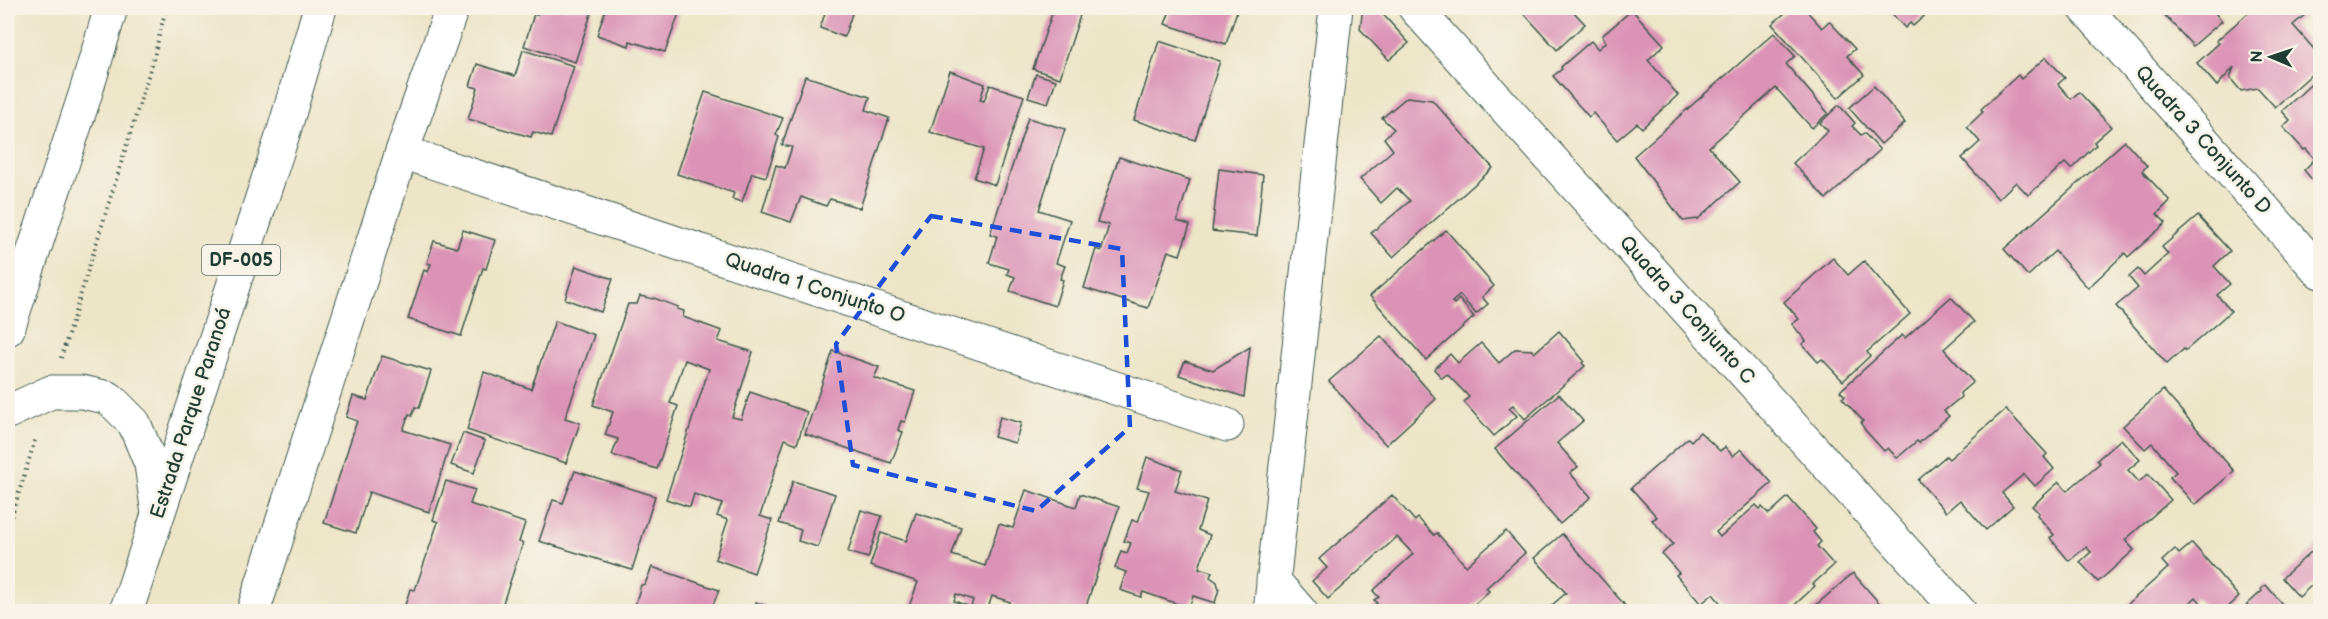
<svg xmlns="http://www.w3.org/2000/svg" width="2328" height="619" viewBox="0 0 2328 619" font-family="'Balsamiq Sans',sans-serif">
<rect width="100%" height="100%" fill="#f7f3e8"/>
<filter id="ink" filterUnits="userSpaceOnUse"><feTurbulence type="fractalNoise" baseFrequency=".0167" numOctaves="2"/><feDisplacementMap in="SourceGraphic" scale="12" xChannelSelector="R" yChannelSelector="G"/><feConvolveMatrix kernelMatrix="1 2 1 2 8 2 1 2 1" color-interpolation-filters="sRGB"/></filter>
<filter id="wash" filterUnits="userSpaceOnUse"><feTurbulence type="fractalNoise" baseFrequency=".008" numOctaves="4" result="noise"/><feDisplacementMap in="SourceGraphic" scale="24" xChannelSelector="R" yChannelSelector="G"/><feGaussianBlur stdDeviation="1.35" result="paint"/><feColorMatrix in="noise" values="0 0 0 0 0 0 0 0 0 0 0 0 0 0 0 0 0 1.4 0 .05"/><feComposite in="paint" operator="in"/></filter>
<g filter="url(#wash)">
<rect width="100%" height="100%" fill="#ece5c7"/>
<g id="blocks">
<!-- building -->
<g fill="#db93b5" fill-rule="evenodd">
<path d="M 539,8 L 593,8 L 575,62 L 524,46 L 534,14 L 537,15 Z"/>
<path d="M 606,8 L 681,8 L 665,52 L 630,41 L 629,46 L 597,35 Z"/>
<path d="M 827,8 L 854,8 L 844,37 L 820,28 Z"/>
<path d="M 1054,8 L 1082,9 L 1060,78 L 1033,69 Z"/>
<path d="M 1171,8 L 1238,8 L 1226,44 L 1165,24 Z"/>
<path d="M 1363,8 L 1377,8 L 1409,43 L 1389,60 L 1360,29 Z"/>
<path d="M 1519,8 L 1570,8 L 1585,24 L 1557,50 Z"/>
<path d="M 1791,8 L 1804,8 L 1822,28 L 1829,21 L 1855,49 L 1847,56 L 1864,75 L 1838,98 L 1772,24 Z"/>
<path d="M 1887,8 L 1933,8 L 1913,26 L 1910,23 L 1905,28 Z"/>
<path d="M 2158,8 L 2221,8 L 2215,13 L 2222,21 L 2193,46 Z"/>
<path d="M 2254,8 L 2313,8 L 2293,25 L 2320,56 L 2320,67 L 2275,107 L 2258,88 L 2241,91 L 2230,78 L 2234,67 L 2217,86 L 2197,63 L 2219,43 L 2216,41 Z"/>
<path d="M 1632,10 L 1664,45 L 1648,60 L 1678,95 L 1642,128 L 1637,123 L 1617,140 L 1593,113 L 1589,117 L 1553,76 L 1562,69 L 1561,67 L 1591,41 L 1598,49 L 1606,42 L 1602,36 Z"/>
<path d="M 1774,33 L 1795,56 L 1786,64 L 1828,113 L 1812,128 L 1776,88 L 1709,147 L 1740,182 L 1698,219 L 1683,221 L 1634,156 Z"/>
<path d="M 1159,41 L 1220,61 L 1195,140 L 1134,120 Z"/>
<path d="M 523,50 L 574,66 L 551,137 L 533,132 L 531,137 L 468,119 L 478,88 L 470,86 L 477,64 L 515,76 Z"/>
<path d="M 2046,57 L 2065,78 L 2058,84 L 2071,99 L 2079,92 L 2111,127 L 2094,142 L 2096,145 L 2071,169 L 2065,163 L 2028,195 L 2016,182 L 1998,199 L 1962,158 L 1980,142 L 1967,127 L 1983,112 L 1981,109 L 2018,75 L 2021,79 Z"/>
<path d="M 950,71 L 985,84 L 980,100 L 984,101 L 990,85 L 1024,96 L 995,185 L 974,178 L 984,149 L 930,132 Z"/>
<path d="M 1036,74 L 1056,80 L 1048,103 L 1028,97 Z"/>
<path d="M 805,76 L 870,97 L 866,110 L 889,118 L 860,208 L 830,199 L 826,206 L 801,197 L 791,222 L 762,212 L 776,165 L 785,168 L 792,147 L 782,145 Z"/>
<path d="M 2320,76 L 2320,189 L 2304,170 L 2315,159 L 2306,149 L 2304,150 L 2283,127 L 2290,120 L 2282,111 Z"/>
<path d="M 1874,86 L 1905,123 L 1881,144 L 1849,108 Z"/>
<path d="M 705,92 L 783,118 L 776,135 L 779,137 L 766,177 L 752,173 L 742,202 L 732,199 L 734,193 L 677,174 Z"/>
<path d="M 1407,97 L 1432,100 L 1493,168 L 1393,257 L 1371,233 L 1410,201 L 1397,188 L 1381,203 L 1360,179 L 1393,150 L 1384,138 L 1394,129 L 1382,118 Z"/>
<path d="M 1839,105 L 1855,123 L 1852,126 L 1861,135 L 1864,133 L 1880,150 L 1826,199 L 1793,163 L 1828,131 L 1820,123 Z"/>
<path d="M 1028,118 L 1065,129 L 1039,210 L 1070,220 L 1056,263 L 1065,266 L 1060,279 L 1063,280 L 1055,306 L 1010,291 L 1015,277 L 1007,274 L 1009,269 L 989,263 L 997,236 L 990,234 Z"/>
<path d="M 2125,141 L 2147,166 L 2142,171 L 2170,201 L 2157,214 L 2166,223 L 2128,257 L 2125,253 L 2088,288 L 2055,251 L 2028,276 L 2004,249 Z"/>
<path d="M 1119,157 L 1190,180 L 1177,221 L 1190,225 L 1180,255 L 1168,251 L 1148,308 L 1084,288 L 1096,249 L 1101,251 L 1109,225 L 1097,222 Z"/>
<path d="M 1219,169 L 1263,175 L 1257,236 L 1212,231 Z"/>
<path d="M 2198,216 L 2230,251 L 2214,266 L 2230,284 L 2217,295 L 2231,311 L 2185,351 L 2184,349 L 2167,364 L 2116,306 L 2138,288 L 2129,277 L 2138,269 L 2144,276 L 2168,254 L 2162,247 Z"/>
<path d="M 463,230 L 495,240 L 486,269 L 483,268 L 461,336 L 408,319 L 424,270 L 428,272 L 431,264 L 427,263 L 434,241 L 457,248 Z"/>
<path d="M 1446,230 L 1494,286 L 1482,297 L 1488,304 L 1476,314 L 1460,295 L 1452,302 L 1454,304 L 1459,299 L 1474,317 L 1426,360 L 1370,296 Z"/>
<path d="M 1833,258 L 1848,275 L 1864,261 L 1910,314 L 1867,352 L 1870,356 L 1843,381 L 1822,359 L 1818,362 L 1802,344 L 1806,341 L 1792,324 L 1799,319 L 1784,302 Z"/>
<path d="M 576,266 L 613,279 L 601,312 L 565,299 Z"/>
<path d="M 640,296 L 653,299 L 654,298 L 678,307 L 677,309 L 684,311 L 683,317 L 722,331 L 718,341 L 753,352 L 732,417 L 741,419 L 750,392 L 807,412 L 797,444 L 785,439 L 760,516 L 772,520 L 754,573 L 715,559 L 728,520 L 717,516 L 722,504 L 694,494 L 690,507 L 666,499 L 709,369 L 685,360 L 670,403 L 678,406 L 657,469 L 612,455 L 618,439 L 605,435 L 613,412 L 593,405 L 628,304 L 637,304 Z"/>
<path d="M 1951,297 L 1974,322 L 1944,349 L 1973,382 L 1960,393 L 1961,397 L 1944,411 L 1949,416 L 1919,443 L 1917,441 L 1897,458 L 1888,448 L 1884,451 L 1865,430 L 1861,423 L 1863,421 L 1842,398 L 1845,396 L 1840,391 L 1902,335 L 1905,338 Z"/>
<path d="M 555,321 L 594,335 L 565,418 L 580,423 L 566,463 L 467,430 L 484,372 L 531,389 Z"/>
<path d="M 1559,331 L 1584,361 L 1582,363 L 1585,366 L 1525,419 L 1513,405 L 1509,408 L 1517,416 L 1494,436 L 1464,402 L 1469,397 L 1447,374 L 1442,378 L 1434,369 L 1450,354 L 1458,363 L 1481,343 L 1499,363 L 1515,349 L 1532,350 L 1534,353 Z"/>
<path d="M 1381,336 L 1436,399 L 1386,445 L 1329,381 Z"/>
<path d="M 1250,347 L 1244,397 L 1179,375 L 1185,361 L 1213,370 Z"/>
<path d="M 833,351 L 879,367 L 874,378 L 915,391 L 905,422 L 901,421 L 898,430 L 903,432 L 891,463 L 805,434 Z"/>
<path d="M 382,356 L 431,371 L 419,408 L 415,407 L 412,416 L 409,414 L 403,430 L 450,445 L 429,512 L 369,492 L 356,533 L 324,523 L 357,421 L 346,417 L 353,396 L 367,400 Z"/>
<path d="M 2163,390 L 2234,471 L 2195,505 L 2170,477 L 2176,472 L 2152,443 L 2145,449 L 2123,426 Z"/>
<path d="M 1559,394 L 1583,421 L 1557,443 L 1578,467 L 1570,473 L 1591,497 L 1560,524 L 1495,449 Z"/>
<path d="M 2006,409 L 2047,454 L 2044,457 L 2054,469 L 2035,486 L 2024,474 L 2002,493 L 2013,506 L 1986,530 L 1960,500 L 1946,512 L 1918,480 L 1946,456 L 1949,459 Z"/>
<path d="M 1000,417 L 1021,423 L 1015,443 L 994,437 Z"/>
<path d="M 1700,432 L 1720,451 L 1725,447 L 1733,456 L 1741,449 L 1772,483 L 1716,532 L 1720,537 L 1756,505 L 1760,509 L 1762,507 L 1769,514 L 1788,497 L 1816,529 L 1813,532 L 1821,542 L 1817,546 L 1834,565 L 1813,584 L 1815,586 L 1787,612 L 1728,612 L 1713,594 L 1701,604 L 1676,575 L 1679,573 L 1662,554 L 1673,544 L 1652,520 L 1657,517 L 1631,488 L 1688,438 L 1691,441 Z"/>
<path d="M 463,433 L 485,441 L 474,473 L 451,465 Z"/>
<path d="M 2121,439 L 2140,460 L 2128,470 L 2139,482 L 2148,474 L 2171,500 L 2125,540 L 2134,550 L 2098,582 L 2080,562 L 2091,552 L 2086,547 L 2069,561 L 2050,538 L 2054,535 L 2037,515 L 2039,513 L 2032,506 L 2059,482 L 2067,491 L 2100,463 L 2097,460 Z"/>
<path d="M 1147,457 L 1182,470 L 1175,491 L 1207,501 L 1198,530 L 1210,535 L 1199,568 L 1212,572 L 1210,577 L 1217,582 L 1219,589 L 1215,603 L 1193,596 L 1189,608 L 1143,592 L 1141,597 L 1120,590 L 1126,572 L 1115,568 L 1121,551 L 1127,553 L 1131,543 L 1124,541 L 1132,520 L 1138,522 L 1149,491 L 1137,488 Z"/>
<path d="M 575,471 L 655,496 L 632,570 L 539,541 L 553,500 L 563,503 Z"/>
<path d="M 446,481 L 475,490 L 470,504 L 525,523 L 519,542 L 523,543 L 500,612 L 403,612 L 410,589 L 415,590 L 438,522 L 433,520 Z"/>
<path d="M 793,481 L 835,494 L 818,547 L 798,541 L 801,530 L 779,523 Z"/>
<path d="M 1026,490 L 1076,507 L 1080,494 L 1119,507 L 1084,612 L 1026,612 L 1009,604 L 1010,602 L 992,596 L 989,605 L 1007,612 L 907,612 L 918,582 L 870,566 L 881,533 L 906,541 L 916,513 L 961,527 L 952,555 L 985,566 L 999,524 L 1013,528 ZM 956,594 L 973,600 L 971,607 L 954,601 Z"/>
<path d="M 1392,495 L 1415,521 L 1418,518 L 1434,535 L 1437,533 L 1466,566 L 1506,531 L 1525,553 L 1486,588 L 1489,591 L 1466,612 L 1368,612 L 1377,603 L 1374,600 L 1379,597 L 1373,591 L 1413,554 L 1397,537 L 1328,599 L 1312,581 L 1327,568 L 1319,559 Z"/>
<path d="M 861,510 L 882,516 L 868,558 L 848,552 Z"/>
<path d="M 1562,534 L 1623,603 L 1630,612 L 1544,612 L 1566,593 L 1534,558 Z"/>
<path d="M 2192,543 L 2239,597 L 2223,612 L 2209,612 L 2196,597 L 2180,612 L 2119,612 L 2168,568 L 2162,561 L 2175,549 L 2179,554 Z"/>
<path d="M 2320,544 L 2320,593 L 2313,584 L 2299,597 L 2282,578 Z"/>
<path d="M 652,567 L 719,590 L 713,605 L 731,612 L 633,612 L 641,585 L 645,584 Z"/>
<path d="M 1853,573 L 1887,612 L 1808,612 Z"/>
<path d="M 2266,585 L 2289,612 L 2239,612 L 2262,591 L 2261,589 Z"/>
<path d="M 756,602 L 774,609 L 773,612 L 752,612 Z"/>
</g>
</g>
</g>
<g filter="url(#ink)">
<use href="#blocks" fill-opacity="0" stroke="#3e564a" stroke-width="1.5"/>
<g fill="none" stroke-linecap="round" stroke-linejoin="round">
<defs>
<g id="street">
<path d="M 1415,8 L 1960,612"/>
<path d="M 2085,8 L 2320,272"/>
<path d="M 402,152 L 1227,425"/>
<path d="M 1273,580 L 1301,612"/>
<path d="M 253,612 L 402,152 L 452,8"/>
<path d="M 1270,612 L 1336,8"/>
</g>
<g id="primary">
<path d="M 8,329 L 85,95 L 111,8"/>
<path d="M 8,412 L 51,392 L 82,392 L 109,398 L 134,423 L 151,464 L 157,507"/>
<path d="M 126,612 L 283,134 L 320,8"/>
</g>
</defs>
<!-- street casing -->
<use href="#street" stroke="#3e564a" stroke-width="35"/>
<!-- primary casing -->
<use href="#primary" stroke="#3e564a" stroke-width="35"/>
<!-- path -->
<g stroke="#3e564a" stroke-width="4" stroke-dasharray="1.5 4.5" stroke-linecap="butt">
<path d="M 61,358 L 154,57 L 166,8"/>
<path d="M 8,528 L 36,437"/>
</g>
<!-- street -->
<use href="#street" stroke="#fff" stroke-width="33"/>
<!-- primary -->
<use href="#primary" stroke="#fff" stroke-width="33"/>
</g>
</g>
<!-- marked area -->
<path fill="none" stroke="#1d4ed8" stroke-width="4.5" stroke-dasharray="12 8" stroke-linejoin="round" d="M 931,216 L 1122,249 L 1130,427 L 1036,511 L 853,465 L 836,344 Z"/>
<g text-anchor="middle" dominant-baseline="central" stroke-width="5" stroke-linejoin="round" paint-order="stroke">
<!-- shield labels -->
<rect fill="#f7f3e8" stroke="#60746a" stroke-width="1.5" x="202" y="245" width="78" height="30" rx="4.5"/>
<g font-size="18" font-weight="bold" fill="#1f3d34">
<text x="241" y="260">DF-005</text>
</g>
<!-- street labels -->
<g font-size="20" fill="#1f3d34" stroke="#f7f3e8">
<text transform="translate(2203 140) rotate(48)">Quadra 3 Conjunto D</text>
<text transform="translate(815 288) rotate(18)">Quadra 1 Conjunto O</text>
<text transform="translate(1687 310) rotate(48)">Quadra 3 Conjunto C</text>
<text transform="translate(191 413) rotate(-72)">Estrada Parque Paranoá</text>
</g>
</g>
<!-- margin -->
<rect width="2328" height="619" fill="none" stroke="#f7f3e8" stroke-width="30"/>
<!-- north arrow -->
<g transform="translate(2271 57) rotate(272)" stroke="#f7f3e8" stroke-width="4.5" paint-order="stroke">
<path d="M0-4.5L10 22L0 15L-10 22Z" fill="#1f3d34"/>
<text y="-9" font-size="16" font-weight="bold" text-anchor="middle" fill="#1f3d34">N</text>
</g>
</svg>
